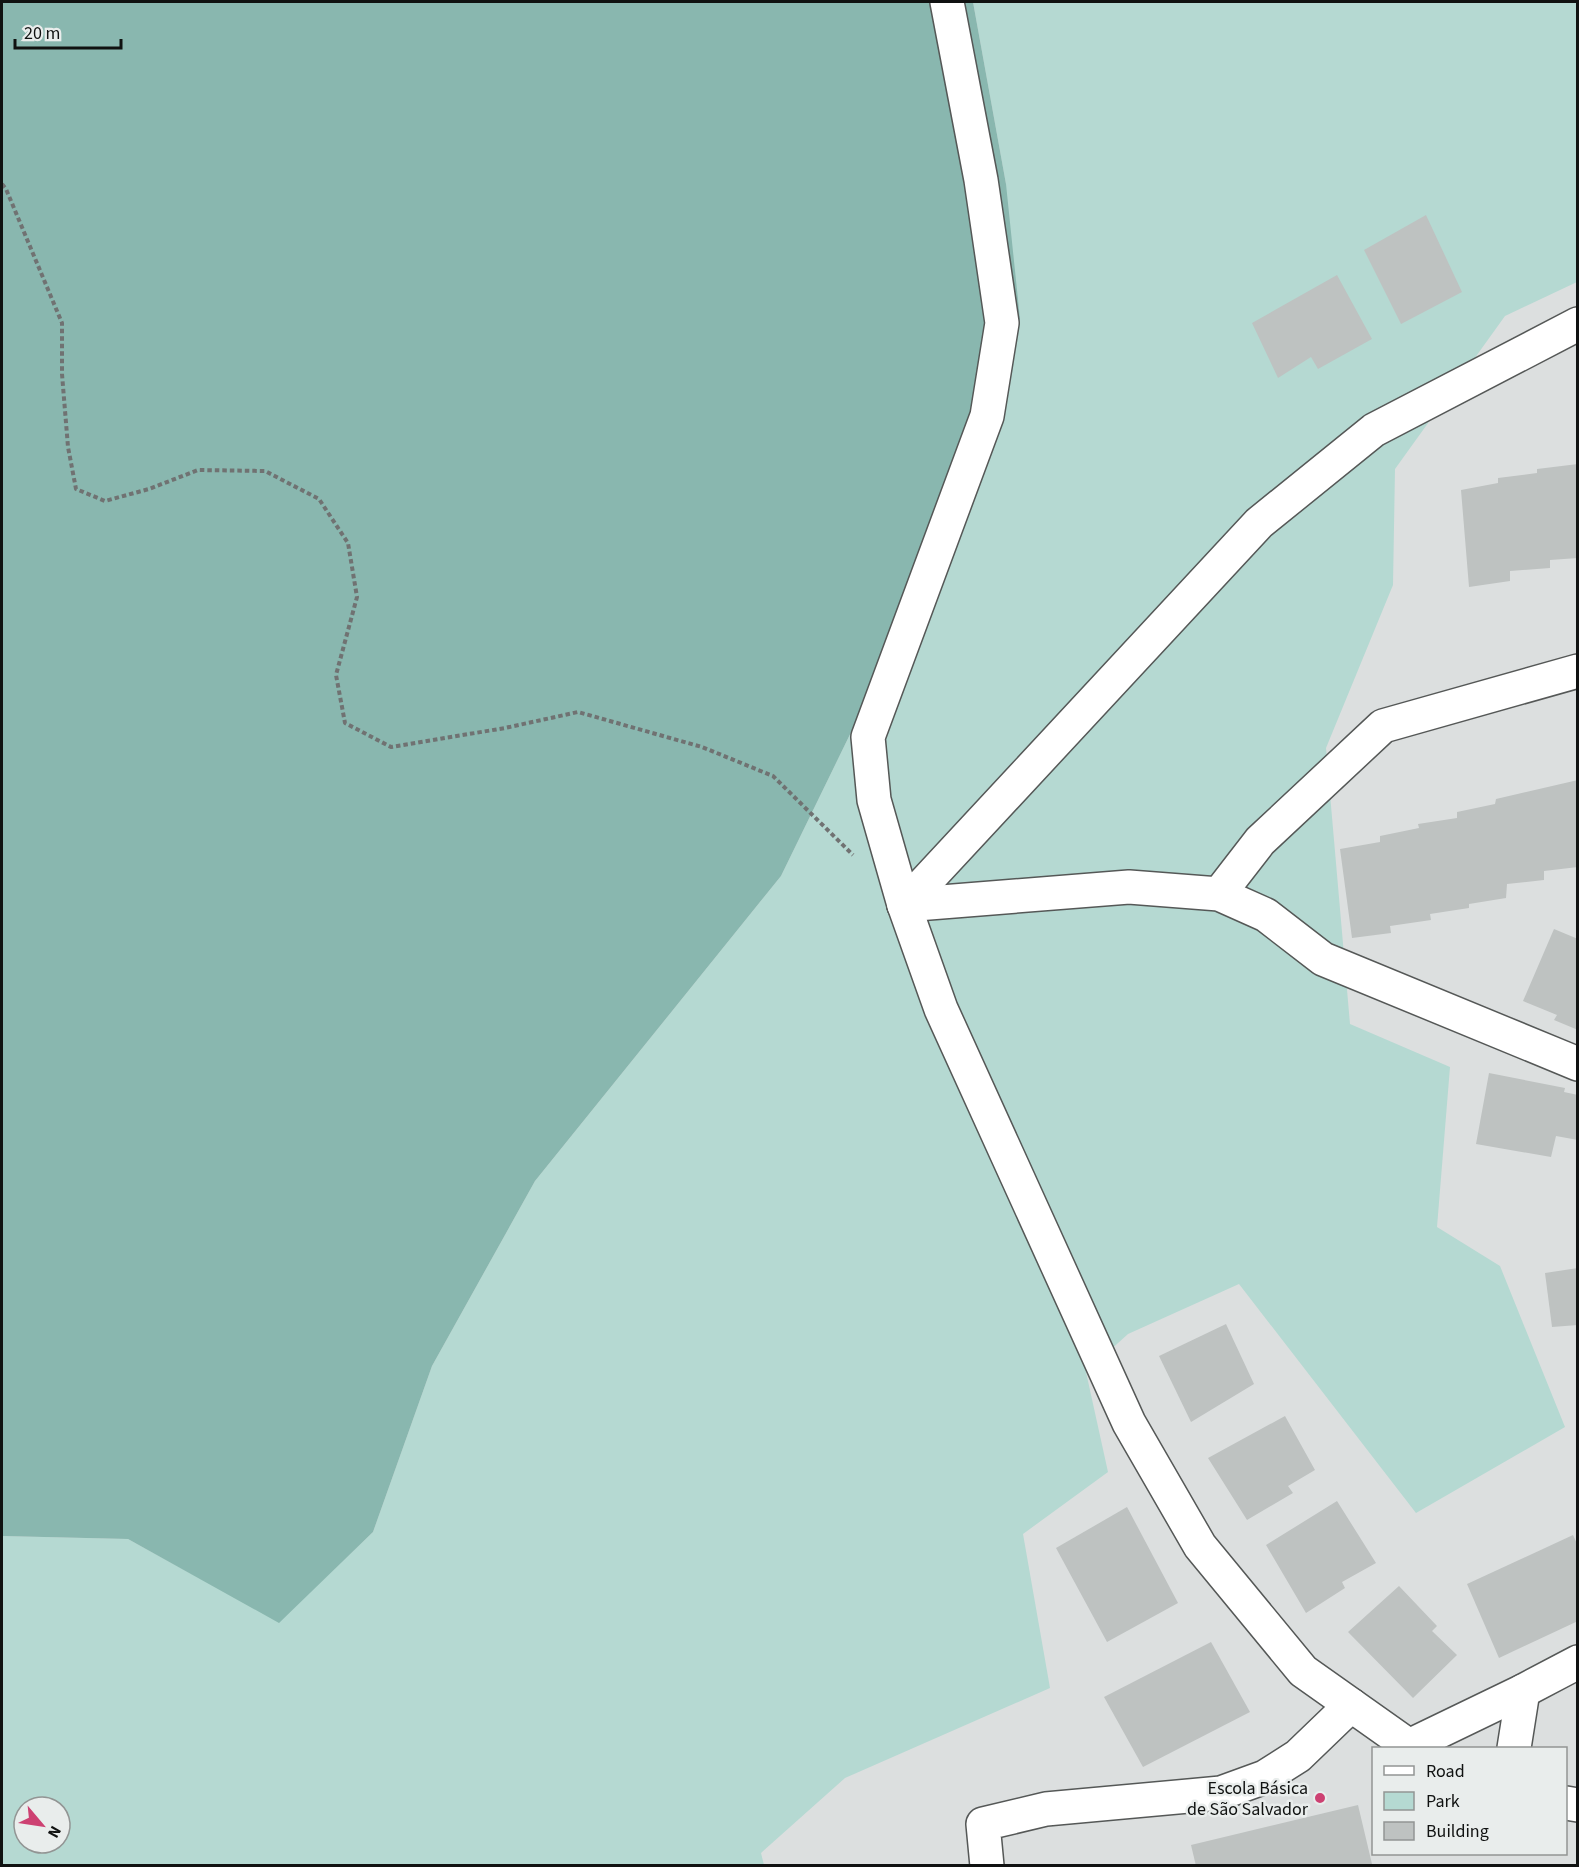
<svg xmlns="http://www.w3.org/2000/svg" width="1579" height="1867" viewBox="0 0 1579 1867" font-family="'Source Sans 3',sans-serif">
<rect width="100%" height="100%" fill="#dcdfdf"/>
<!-- green -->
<path fill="#b5d9d2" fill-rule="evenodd" d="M 973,2 L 1577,2 L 1577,282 L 1505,316 L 1395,469 L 1393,585 L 1326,748 L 1350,1024 L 1450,1067 L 1437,1227 L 1500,1266 L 1565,1427 L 1416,1513 L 1239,1284 L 1128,1334 L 1086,1372 L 1108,1472 L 1023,1534 L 1050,1688 L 845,1778 L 761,1853 L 764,1865 L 2,1866 L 2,1536 L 128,1539 L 279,1622 L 373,1532 L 432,1366 L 535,1181 L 781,876 L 989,449 L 1006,184 ZM 24,1807 L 60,1807 L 60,1843 L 24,1843 Z"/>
<!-- forest -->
<path fill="#89b7af" d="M 2,2 L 973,2 L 1006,184 L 1020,319 L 989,449 L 781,876 L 535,1181 L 432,1366 L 373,1532 L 279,1623 L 128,1539 L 2,1536 Z"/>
<!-- building -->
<g fill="#bec2c1">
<path d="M 1426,215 L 1462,292 L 1401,324 L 1364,250 Z"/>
<path d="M 1337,275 L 1372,339 L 1318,369 L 1311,357 L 1278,378 L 1252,323 Z"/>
<path d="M 1578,464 L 1578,558 L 1550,560 L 1550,568 L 1510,571 L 1510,581 L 1469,587 L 1461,490 L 1498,483 L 1498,478 L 1537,473 L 1537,469 Z"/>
<path d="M 1578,780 L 1578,867 L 1544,871 L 1544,880 L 1507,884 L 1506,898 L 1469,904 L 1469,908 L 1430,914 L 1431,920 L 1390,926 L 1391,933 L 1352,938 L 1340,849 L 1380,842 L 1380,836 L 1419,828 L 1418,824 L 1457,818 L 1457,812 L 1495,804 L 1496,799 Z"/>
<path d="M 1554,929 L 1578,939 L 1578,1030 L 1554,1020 L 1557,1015 L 1523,1001 Z"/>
<path d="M 1489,1073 L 1565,1088 L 1564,1092 L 1578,1095 L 1578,1140 L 1556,1136 L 1551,1157 L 1476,1144 Z"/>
<path d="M 1578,1268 L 1578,1325 L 1552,1327 L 1545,1273 Z"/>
<path d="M 1226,1324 L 1254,1384 L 1191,1422 L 1159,1356 Z"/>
<path d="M 1285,1416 L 1315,1470 L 1288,1486 L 1293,1493 L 1247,1520 L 1208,1458 Z"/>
<path d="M 1337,1501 L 1376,1563 L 1342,1582 L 1345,1588 L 1306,1613 L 1266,1545 Z"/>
<path d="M 1127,1507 L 1178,1603 L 1107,1642 L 1056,1548 Z"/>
<path d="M 1573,1535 L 1578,1546 L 1578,1621 L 1499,1658 L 1467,1584 Z"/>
<path d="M 1399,1586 L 1437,1626 L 1432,1631 L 1457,1655 L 1413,1698 L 1348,1632 Z"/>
<path d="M 1211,1642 L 1250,1712 L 1143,1767 L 1104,1697 Z"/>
<path d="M 1358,1805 L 1372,1864 L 1364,1866 L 1196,1866 L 1191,1845 Z"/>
</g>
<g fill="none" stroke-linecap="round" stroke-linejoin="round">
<defs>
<g id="minor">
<path d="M 1219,894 L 1260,841 L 1383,726 L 1578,671"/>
<path d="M 904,905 L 1259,523 L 1374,430 L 1578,324"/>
<path d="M 904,905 L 1129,887 L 1219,894 L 1266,915 L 1323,959 L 1578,1064"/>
<path d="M 1409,1746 L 1523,1691 L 1578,1662"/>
<path d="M 1514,1748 L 1523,1691"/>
<path d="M 987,1866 L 983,1824 L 1046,1809 L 1221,1793 L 1265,1777 L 1298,1756 L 1351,1705"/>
</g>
<g id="tertiary">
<path d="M 947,2 L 981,180 L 1002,323 L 987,416 L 868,737 L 874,800 L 904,905 L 941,1009 L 1129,1423 L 1200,1546 L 1303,1671 L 1409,1746 L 1416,1748"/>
<path d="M 1566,1803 L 1578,1805"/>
</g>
</defs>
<!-- minor casing -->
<use href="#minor" stroke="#555857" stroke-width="36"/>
<!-- tertiary casing -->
<use href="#tertiary" stroke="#555857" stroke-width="36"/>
<!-- path -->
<path stroke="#707272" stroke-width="4" stroke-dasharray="4.5 3" stroke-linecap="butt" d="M 2,184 L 6,189 L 62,323 L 62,374 L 68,447 L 76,489 L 105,501 L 149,489 L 198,470 L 265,471 L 319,499 L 348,543 L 357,597 L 336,675 L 345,723 L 391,747 L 505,728 L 578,712 L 702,747 L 773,776 L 853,855"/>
<!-- minor -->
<use href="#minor" stroke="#fff" stroke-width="33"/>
<!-- tertiary -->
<use href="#tertiary" stroke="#fff" stroke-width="33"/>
</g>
<!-- markers -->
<circle fill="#cd4172" stroke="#e9edec" stroke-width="2" cx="1320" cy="1798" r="6"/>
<g text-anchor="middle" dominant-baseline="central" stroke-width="5" stroke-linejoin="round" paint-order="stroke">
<!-- poi labels -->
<g font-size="18" fill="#101211" stroke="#e9edec" text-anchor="end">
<text x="1308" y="1788">Escola Básica<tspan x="1308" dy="21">de São Salvador</tspan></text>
</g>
</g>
<!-- border -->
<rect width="1579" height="1867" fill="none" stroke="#101211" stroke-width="6"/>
<!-- legend -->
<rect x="1372" y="1747" width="195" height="108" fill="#e9edec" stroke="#929594" stroke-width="1.5"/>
<rect x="1384" y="1766" width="30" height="9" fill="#ffffff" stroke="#929594" stroke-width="1.5"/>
<text x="1426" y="1777" font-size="18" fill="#101211">Road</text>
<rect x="1384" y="1792" width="30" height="18" fill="#b5d9d2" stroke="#929594" stroke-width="1.5"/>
<text x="1426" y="1807" font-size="18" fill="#101211">Park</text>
<rect x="1384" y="1822" width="30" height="18" fill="#bec2c1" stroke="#929594" stroke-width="1.5"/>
<text x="1426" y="1837" font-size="18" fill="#101211">Building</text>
<!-- north arrow -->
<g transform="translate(42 1825) rotate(119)"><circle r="28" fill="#e9edec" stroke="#929594" stroke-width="1.5"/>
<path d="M0-4.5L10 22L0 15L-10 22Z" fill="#cd4172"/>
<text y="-9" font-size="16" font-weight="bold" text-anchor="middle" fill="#101211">N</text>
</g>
<!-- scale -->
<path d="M15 39v9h106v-9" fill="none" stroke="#101211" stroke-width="3"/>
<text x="24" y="39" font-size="18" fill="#101211" stroke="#e9edec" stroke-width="4.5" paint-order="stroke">20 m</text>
</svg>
